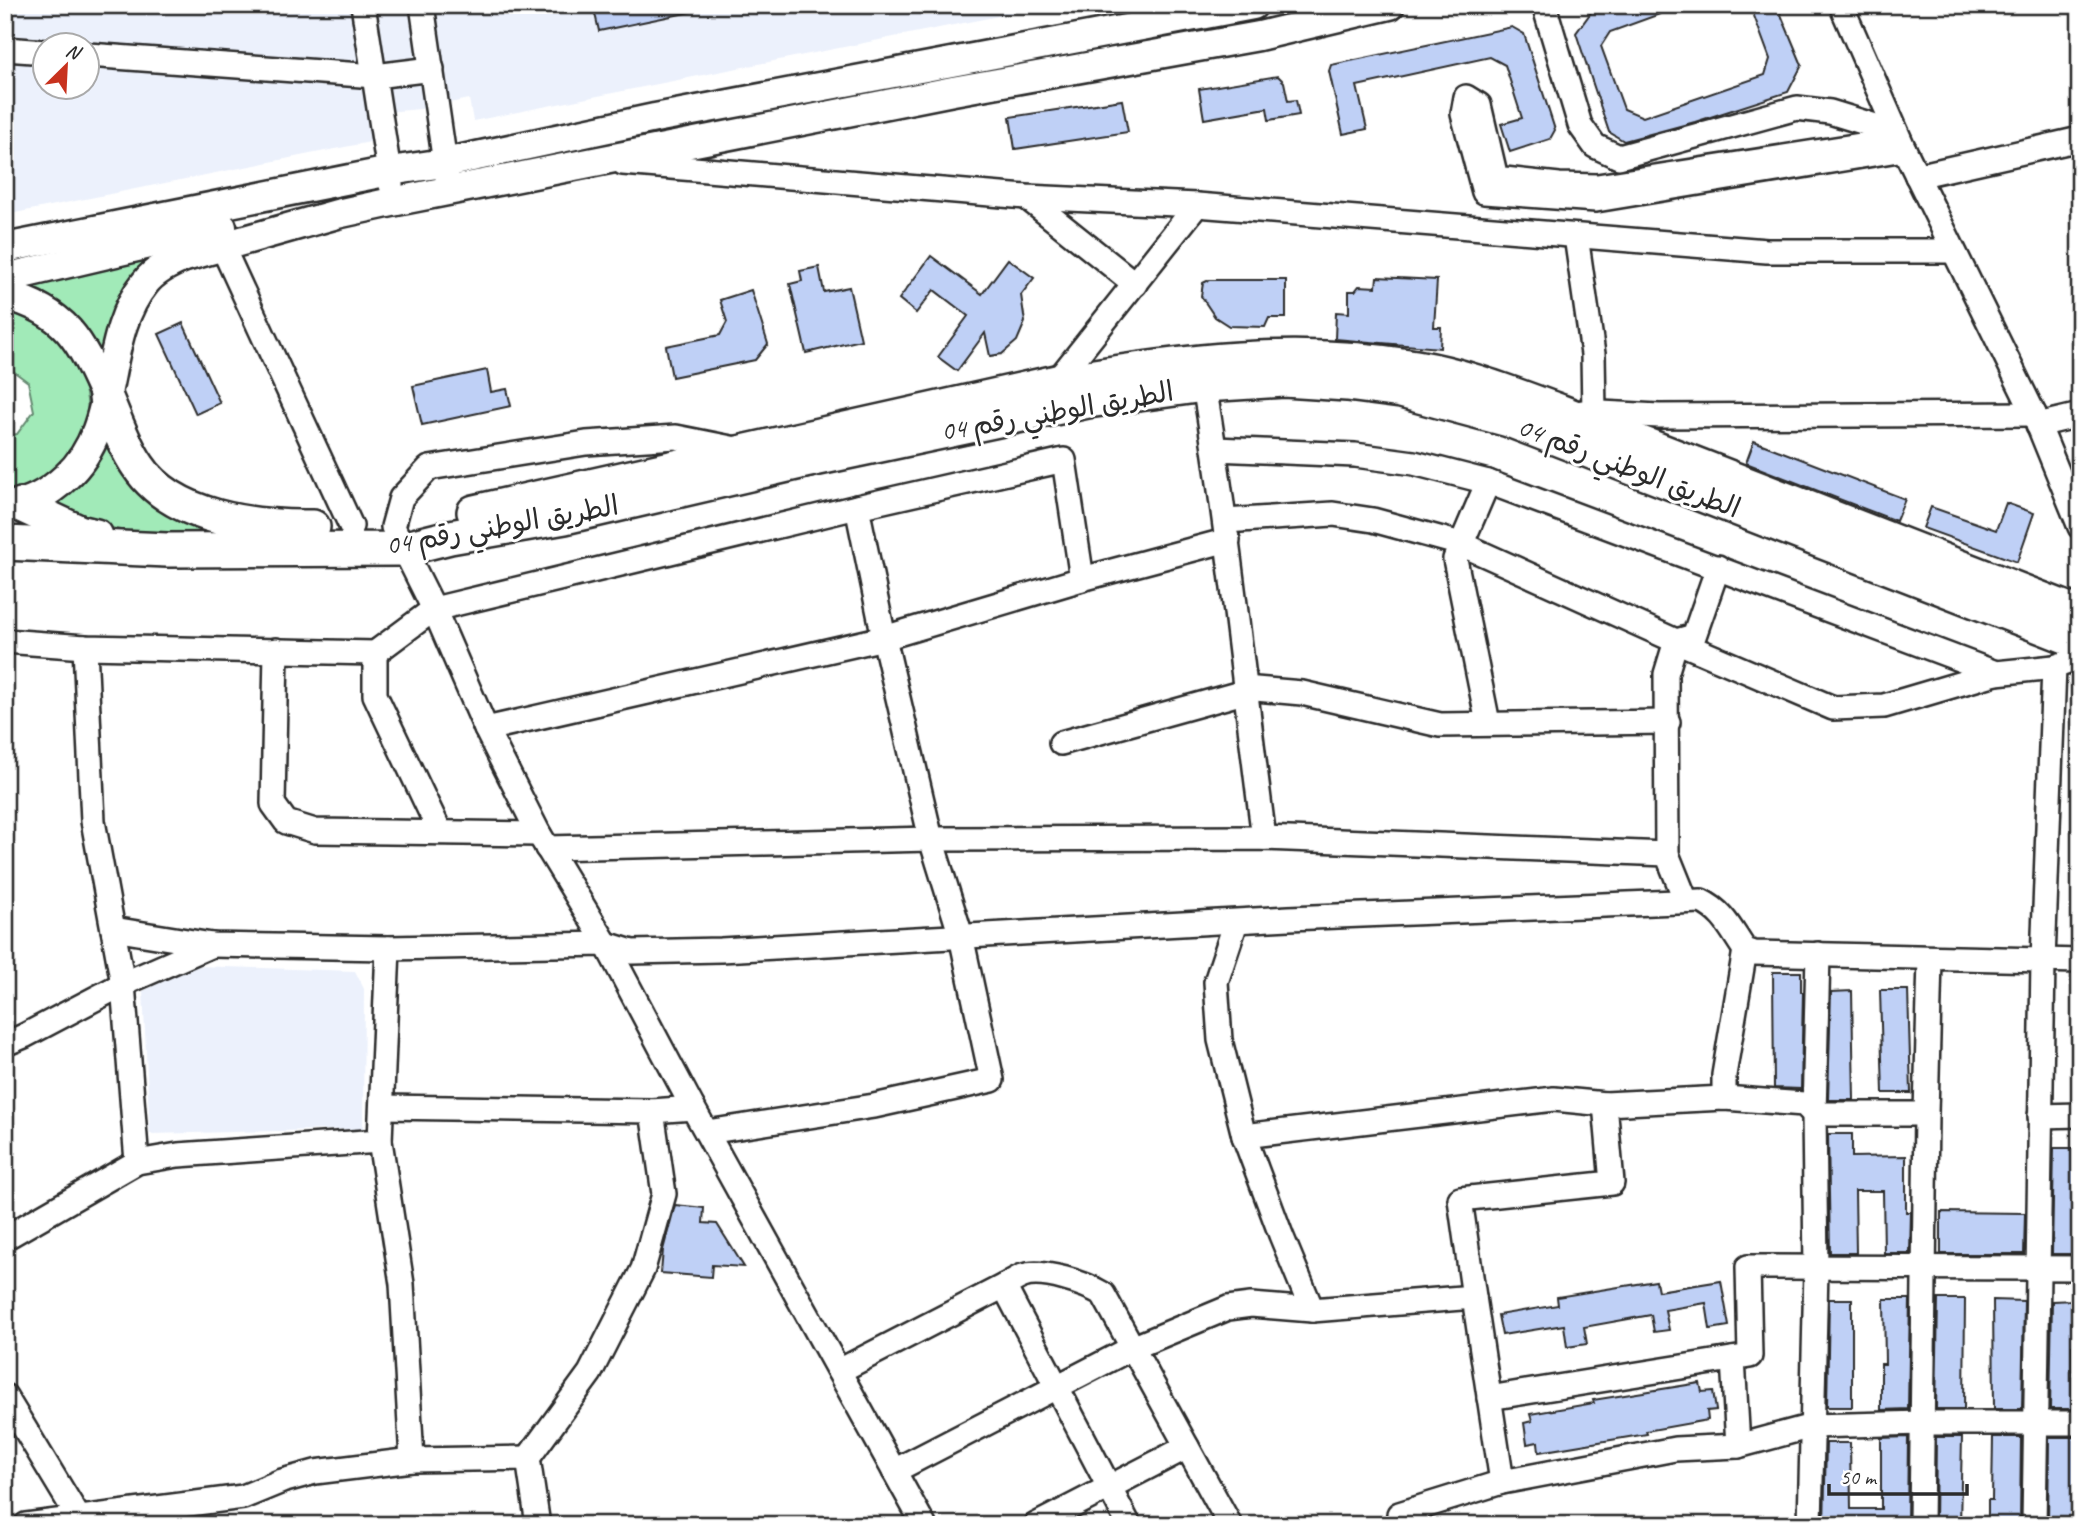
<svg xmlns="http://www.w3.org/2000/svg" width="2085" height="1530" viewBox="0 0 2085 1530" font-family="Caveat,'Playpen Sans Arabic',sans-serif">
<rect width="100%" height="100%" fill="#fff"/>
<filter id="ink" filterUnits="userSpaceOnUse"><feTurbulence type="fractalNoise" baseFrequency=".0143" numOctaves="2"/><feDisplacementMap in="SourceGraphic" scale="14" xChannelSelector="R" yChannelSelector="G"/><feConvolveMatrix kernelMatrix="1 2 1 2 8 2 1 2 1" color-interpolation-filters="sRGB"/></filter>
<g filter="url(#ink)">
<!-- built -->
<g fill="#ecf1fc" fill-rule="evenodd">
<path d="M 5,5 L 1054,5 L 473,121 L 469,99 L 420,109 L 375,113 L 375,141 L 5,215 ZM 46,46 L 88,46 L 88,88 L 46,88 Z"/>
<path d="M 195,966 L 355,971 L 364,989 L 363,1129 L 150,1134 L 143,991 Z"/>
</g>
<!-- green -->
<g fill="#a1eab8" stroke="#668a72" stroke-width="2">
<path d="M 164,251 L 105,363 C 85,319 66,302 22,282 Z"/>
<path d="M 5,311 C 23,314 40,320 54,332 C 73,351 93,394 86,421 C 82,435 74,447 65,458 C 50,477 30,489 5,490 L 5,436 L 17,434 L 34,411 L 28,382 L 5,365 Z"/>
<path d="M 109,438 L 251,535 L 129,532 L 72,519 L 59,508 L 59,502 C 78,482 97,464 109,438 Z"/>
</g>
<!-- building -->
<g fill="#bfd0f6" stroke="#2b2b2b" stroke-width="2">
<path d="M 593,5 L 690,5 L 691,12 L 599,31 Z"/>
<path d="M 1607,5 L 1679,5 L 1679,7 L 1610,32 L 1601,46 L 1624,109 L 1643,117 L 1765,75 L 1770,59 L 1750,5 L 1777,5 L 1802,65 L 1788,92 L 1695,122 L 1624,141 L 1609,132 L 1576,33 L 1592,11 Z"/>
<path d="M 1512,27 L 1524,34 L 1555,130 L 1550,139 L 1510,152 L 1501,124 L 1522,118 L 1505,65 L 1490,57 L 1357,86 L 1367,129 L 1343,134 L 1329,71 L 1331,65 Z"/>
<path d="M 1278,76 L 1284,82 L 1288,101 L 1296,100 L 1299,115 L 1269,120 L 1267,108 L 1204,119 L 1199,89 Z"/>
<path d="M 1122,100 L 1128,132 L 1015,149 L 1010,117 Z"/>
<path d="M 931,256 L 982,294 L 1008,259 L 1034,278 L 1021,295 L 1025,322 L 1017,341 L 1002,354 L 990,356 L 985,333 L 957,371 L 938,357 L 968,316 L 934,290 L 916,313 L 899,299 Z"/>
<path d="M 819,267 L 824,292 L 849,287 L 861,340 L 806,353 L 790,284 L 802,281 L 800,271 Z"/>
<path d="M 1377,277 L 1437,280 L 1434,327 L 1441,327 L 1440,348 L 1335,339 L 1336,312 L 1349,313 L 1349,291 L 1355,291 L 1359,286 L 1376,287 Z"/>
<path d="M 1209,280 L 1286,280 L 1286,318 L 1269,318 L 1265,327 L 1229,326 L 1215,317 L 1201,296 L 1203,283 Z"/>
<path d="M 751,290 L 768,344 L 755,360 L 672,377 L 666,346 L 720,335 L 727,322 L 720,300 Z"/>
<path d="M 183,323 L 220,403 L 196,414 L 159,334 Z"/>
<path d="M 487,370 L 491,392 L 507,389 L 511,406 L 422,425 L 413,386 Z"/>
<path d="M 1754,441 L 1905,499 L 1896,521 L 1746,463 Z"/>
<path d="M 2006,503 L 2034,513 L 2017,562 L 1923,528 L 1931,507 L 1996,530 Z"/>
<path d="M 1773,972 L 1801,972 L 1801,992 L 1803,992 L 1801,1089 L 1774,1088 Z"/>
<path d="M 1880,990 L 1908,990 L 1911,1093 L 1883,1093 Z"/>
<path d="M 1852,991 L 1854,1100 L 1828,1100 L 1831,992 Z"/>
<path d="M 1828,1134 L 1852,1134 L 1852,1157 L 1906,1156 L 1906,1212 L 1911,1212 L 1910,1253 L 1884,1253 L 1883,1191 L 1855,1191 L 1856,1253 L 1830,1253 Z"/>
<path d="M 2054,1148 L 2075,1148 L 2074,1254 L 2052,1254 Z"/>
<path d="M 675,1205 L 704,1208 L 703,1223 L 717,1224 L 744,1267 L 712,1265 L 711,1277 L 661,1273 L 663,1250 Z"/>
<path d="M 1941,1212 L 2025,1213 L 2024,1254 L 1941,1254 Z"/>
<path d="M 1656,1281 L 1658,1291 L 1721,1281 L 1729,1326 L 1710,1329 L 1706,1303 L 1665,1310 L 1669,1330 L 1654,1332 L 1651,1315 L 1584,1327 L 1587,1344 L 1567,1347 L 1564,1325 L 1502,1335 L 1498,1315 L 1558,1305 L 1557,1297 Z"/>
<path d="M 1829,1299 L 1852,1299 L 1852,1407 L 1827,1407 Z"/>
<path d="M 1884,1299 L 1910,1299 L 1908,1409 L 1881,1410 L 1881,1364 L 1885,1364 Z"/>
<path d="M 1938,1299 L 1965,1299 L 1964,1409 L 1936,1409 Z"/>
<path d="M 1993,1300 L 2024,1301 L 2022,1409 L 1994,1409 Z"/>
<path d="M 2075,1300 L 2076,1346 L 2072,1346 L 2073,1409 L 2050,1409 L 2052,1301 Z"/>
<path d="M 1700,1383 L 1702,1392 L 1713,1391 L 1716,1410 L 1707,1411 L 1708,1420 L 1646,1431 L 1647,1434 L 1539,1452 L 1538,1442 L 1527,1444 L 1524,1423 L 1532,1421 L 1530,1414 L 1594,1403 L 1593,1400 Z"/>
<path d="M 1908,1437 L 1907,1525 L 1824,1525 L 1826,1443 L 1850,1443 L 1851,1509 L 1881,1509 L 1881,1438 Z"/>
<path d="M 1936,1437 L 1962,1437 L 1960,1525 L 1935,1525 Z"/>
<path d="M 1993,1437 L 2021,1437 L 2020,1525 L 1988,1525 L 1988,1500 L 1992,1500 Z"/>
<path d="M 2049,1437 L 2077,1437 L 2073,1525 L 2048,1525 Z"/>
</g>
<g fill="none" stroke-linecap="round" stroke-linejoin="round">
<defs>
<g id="minor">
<path d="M 363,5 L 391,185"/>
<path d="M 422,5 L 447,177"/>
<path d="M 1544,5 L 1580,125 L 1595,146 L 1619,157 L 1797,108 L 1830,112 L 1895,132"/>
<path d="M 1841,5 L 1904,149 L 2034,414 L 2080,527"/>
<path d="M 5,49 L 46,52"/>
<path d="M 88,55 L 375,76 L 432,69"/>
<path d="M 1899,139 L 1597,186 L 1559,185 L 1496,178 L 1479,105 L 1466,97 L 1463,114 L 1484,192 L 1596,200 L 1904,149"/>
<path d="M 623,163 L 1026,197 L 1197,205 L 1767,251 L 1953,251"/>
<path d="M 1917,176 L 2080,139"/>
<path d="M 1026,197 L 1135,284"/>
<path d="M 1576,236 L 1593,354 L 1594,413"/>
<path d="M 222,246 L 351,526"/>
<path d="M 1056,382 L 1197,205"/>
<path d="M 1204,385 C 1229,535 1244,687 1264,838"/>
<path d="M 1582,412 L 1659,416 L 2034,414"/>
<path d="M 2038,425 L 2080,415"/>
<path d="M 736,449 L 676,437 L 586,443 L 429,468 L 401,498 L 393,527 L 434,609 L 486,729 L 539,834 L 606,944 L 693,1108 L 924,1525"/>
<path d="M 1215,449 L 1355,455 L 1414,463 L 1488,482 L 1996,673"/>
<path d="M 1225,521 L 1333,514 L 1373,520 L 1461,544 L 1676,641 L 1833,708 L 1884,706 L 1996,673 L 2054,667 L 2080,658"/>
<path d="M 5,641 L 85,647 L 375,653 L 434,609 L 857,507 L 1064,460 L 1082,579"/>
<path d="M 85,647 L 93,821 L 123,984 L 137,1162"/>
<path d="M 276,650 L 273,804 L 286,822 L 315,831 L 539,834"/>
<path d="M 375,653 L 375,695 L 440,832"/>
<path d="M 1244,688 L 1302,693 L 1440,725 L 1668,722"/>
<path d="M 1488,723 L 1455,559 L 1488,482"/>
<path d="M 486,729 L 884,638 L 1082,579 L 1228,540"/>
<path d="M 1061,743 L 1244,692"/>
<path d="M 547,848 L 931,839 L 1264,838 L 1667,854 L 1686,901"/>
<path d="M 1667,854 L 1666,674 L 1676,641 L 1694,636 L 1718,567"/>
<path d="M 1236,922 L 1216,982 L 1220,1040 L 1244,1136 L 1281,1235 L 1312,1310"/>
<path d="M 113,929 L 212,945 L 388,948 L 606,944 L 632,952 L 721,950 L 1289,918 L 1701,901 C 1724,912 1731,930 1745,950 L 1754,953 L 2080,961"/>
<path d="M 388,948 L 380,1141 L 402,1284 L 412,1460"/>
<path d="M 5,1044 L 24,1036 L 123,984 L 212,945"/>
<path d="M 1724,1098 L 1724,1075 L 1745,950"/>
<path d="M 382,1107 L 652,1111 L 693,1108"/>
<path d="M 2040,1116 L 2080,1115"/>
<path d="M 707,1132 L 874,1106 L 992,1080 L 961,936 L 931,839 L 884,638 L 857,507"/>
<path d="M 1244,1136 L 1554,1099 L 1605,1104"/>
<path d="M 5,1238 L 137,1162 L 178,1155 L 380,1141"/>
<path d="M 1004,1286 C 1010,1283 1017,1278 1023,1276 C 1043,1269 1086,1284 1103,1294 L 1230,1525"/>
<path d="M 1474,1297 L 1502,1482"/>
<path d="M 1733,1359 L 1738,1446"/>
<path d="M 839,1371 L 1004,1286 L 1129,1525"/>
<path d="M 5,1396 L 83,1525"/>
<path d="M 1489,1398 L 1750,1356 L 1748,1267 L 2080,1268"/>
<path d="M 528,1458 L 590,1373 L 643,1269 L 664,1194 L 652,1111"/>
<path d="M 894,1471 L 1132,1348 L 1228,1308 L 1251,1305 L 1312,1310 L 1474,1297 L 1460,1199 L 1612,1183 L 1605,1104 L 1724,1098 L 1804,1104 L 1814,1114 L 1926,1114"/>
<path d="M 26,1525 L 243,1497 L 282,1481 L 315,1472 L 412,1460 L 528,1458 L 538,1525"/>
<path d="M 1036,1525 L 1187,1447"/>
<path d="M 1401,1525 L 1399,1514 L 1502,1482 L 1675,1449 L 1738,1446 L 1812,1426 L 1923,1423 L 2080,1423"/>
<path d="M 1810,1525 L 1816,1269 L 1814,1114 L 1818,954"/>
<path d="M 1921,1525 L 1926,1114 L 1930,959"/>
<path d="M 2034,1525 L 2043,961 L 2054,667"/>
</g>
<g id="major">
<path d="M 5,248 L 390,171 L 444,163 L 655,118 L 1253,5"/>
<path d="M 5,278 L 222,227"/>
<path d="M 5,295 C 69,312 81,343 106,398"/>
<path d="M 5,508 C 30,503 48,494 66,477 C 122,427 99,340 145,283 C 155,270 170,263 185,257 L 337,214 L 392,202 L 953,91 L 1259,36 L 1390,5"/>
</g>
<g id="highway">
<path d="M 106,398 C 116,421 124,446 138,466 C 173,519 256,528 313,527"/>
<path d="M 21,505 L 79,532 L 96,536"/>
<path d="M 474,512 L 1056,382 C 1177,362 1293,346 1416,367 C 1465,375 1512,394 1559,411 L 2080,614"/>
<path d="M 5,543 L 167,550 L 402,549 L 450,537 L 565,517 L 805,461 L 1088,401 L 1204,385 L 1284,380 L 1347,384 L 1401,391 L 1509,420 L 2076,640"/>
</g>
</defs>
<!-- minor casing -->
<use href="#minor" stroke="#2b2b2b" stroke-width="28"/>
<!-- major casing -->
<use href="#major" stroke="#2b2b2b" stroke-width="33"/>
<!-- highway casing -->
<use href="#highway" stroke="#2b2b2b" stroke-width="38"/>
<!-- minor -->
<use href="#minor" stroke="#fff" stroke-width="23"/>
<!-- major -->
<use href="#major" stroke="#fff" stroke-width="28"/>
<!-- highway -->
<use href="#highway" stroke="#fff" stroke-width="33"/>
</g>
</g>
<g text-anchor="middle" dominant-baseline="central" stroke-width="6" stroke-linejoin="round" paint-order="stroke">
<!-- street labels -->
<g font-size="28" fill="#2b2b2b" stroke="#fff">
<text transform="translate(1057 411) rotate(-10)">الطريق الوطني رقم 04</text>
<text transform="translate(1629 467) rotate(21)">الطريق الوطني رقم 04</text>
<text transform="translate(502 525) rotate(-10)">الطريق الوطني رقم 04</text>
</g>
</g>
<!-- margin -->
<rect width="2085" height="1530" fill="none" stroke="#fff" stroke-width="28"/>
<rect x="14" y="14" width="2057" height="1502" fill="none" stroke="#2b2b2b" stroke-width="2.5" filter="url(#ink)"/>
<!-- north arrow -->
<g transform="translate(66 66) rotate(24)"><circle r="33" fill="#ffffff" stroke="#aaaaaa" stroke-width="2"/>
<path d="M0-5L12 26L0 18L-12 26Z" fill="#c8321e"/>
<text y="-10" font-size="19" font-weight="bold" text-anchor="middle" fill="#2b2b2b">N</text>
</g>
<!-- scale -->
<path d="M1829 1484v10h138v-10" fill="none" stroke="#2b2b2b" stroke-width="3.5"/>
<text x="1840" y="1484" font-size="21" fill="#2b2b2b" stroke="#ffffff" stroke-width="5" paint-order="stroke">50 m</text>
</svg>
